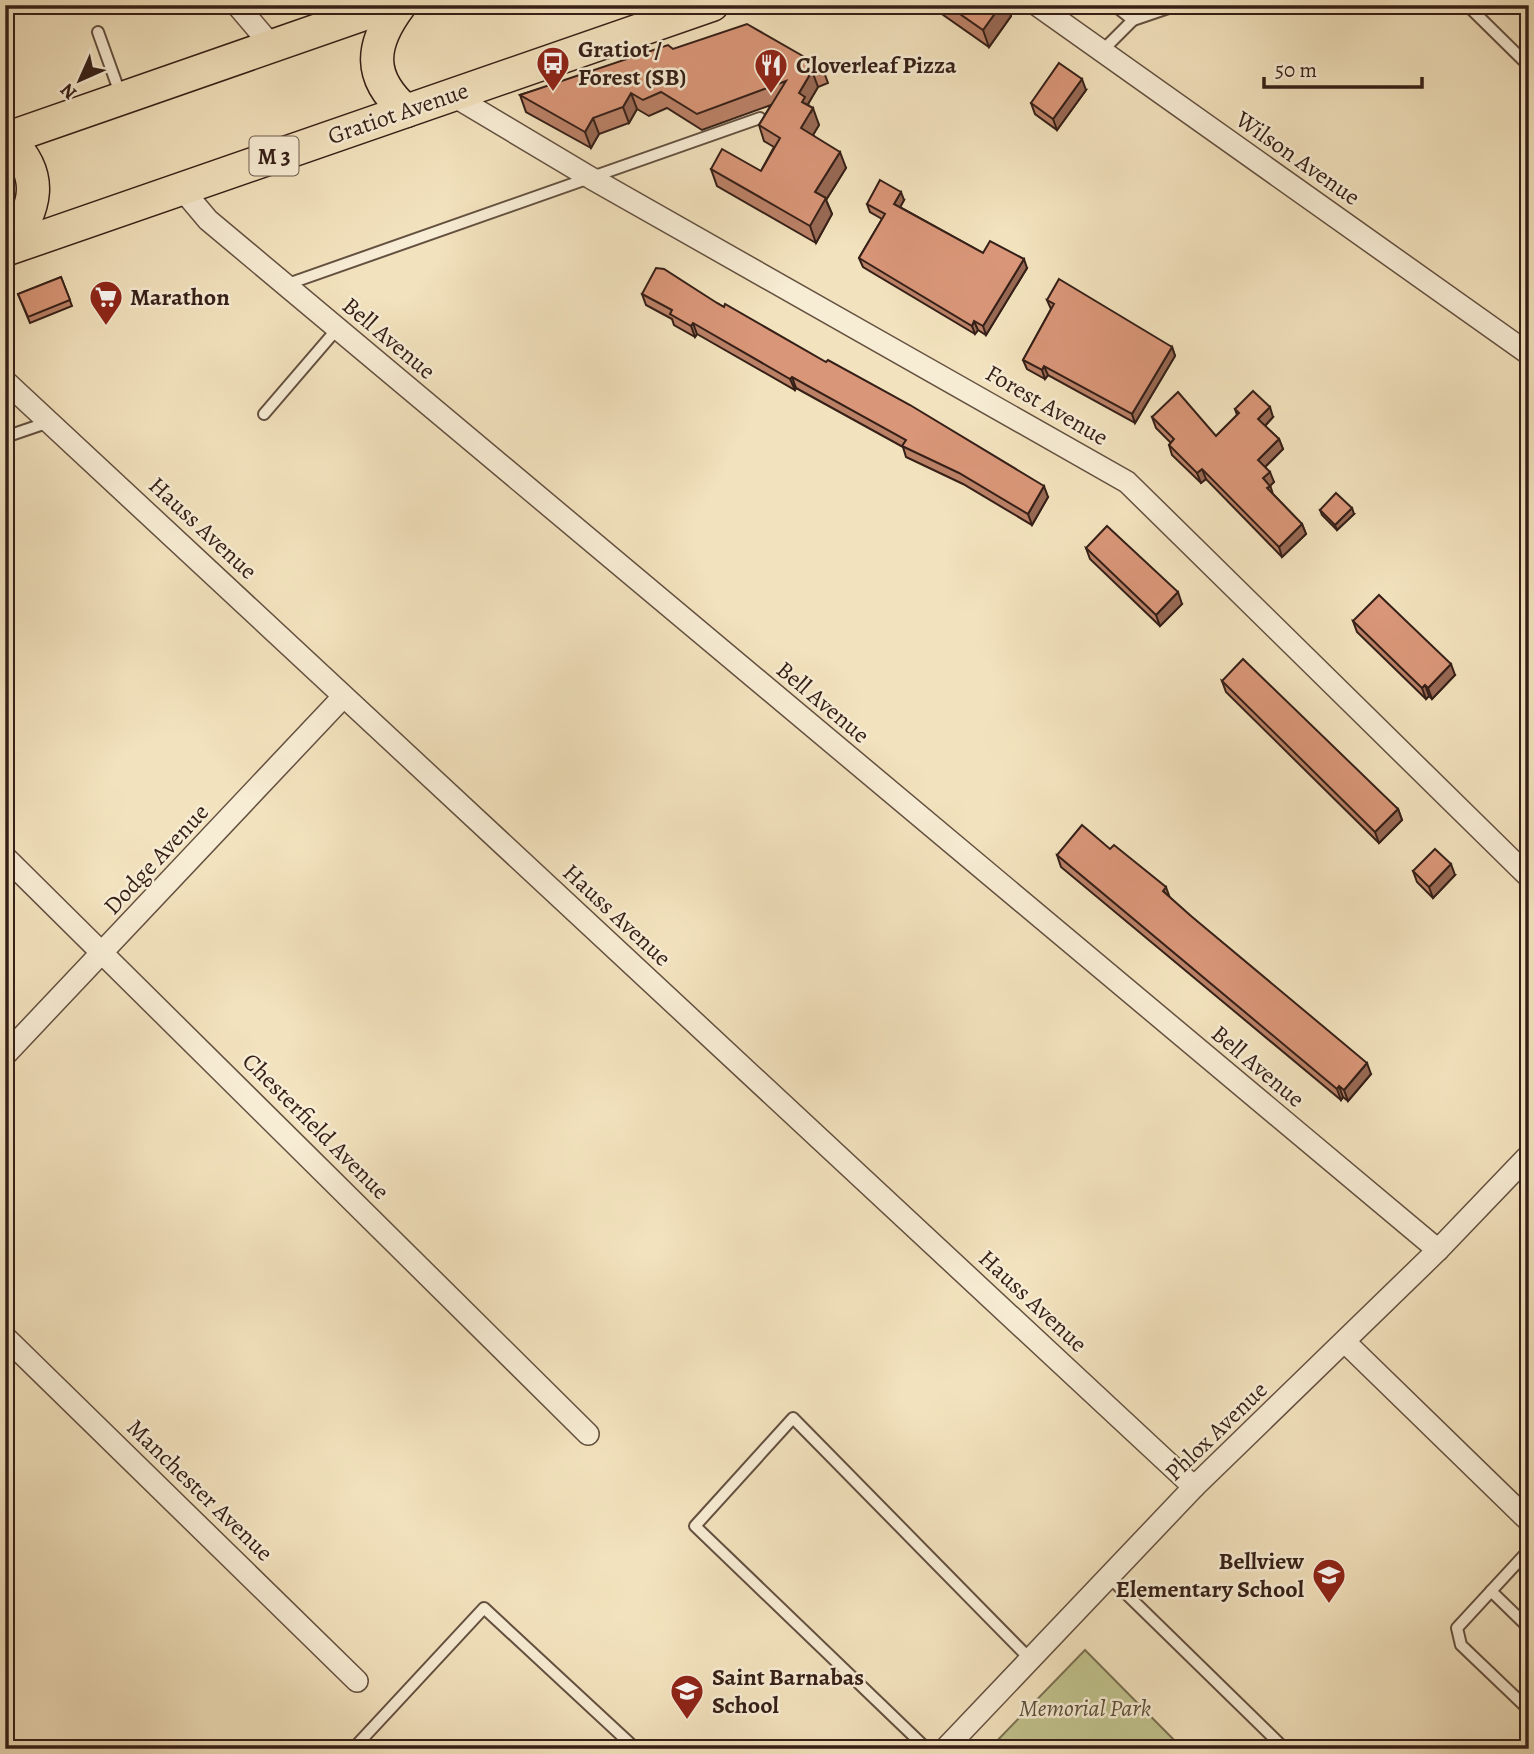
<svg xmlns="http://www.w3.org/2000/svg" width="1534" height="1754" viewBox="0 0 1534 1754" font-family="Alegreya,serif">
<rect width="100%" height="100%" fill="#f2e2bd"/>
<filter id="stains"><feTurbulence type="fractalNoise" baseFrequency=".00286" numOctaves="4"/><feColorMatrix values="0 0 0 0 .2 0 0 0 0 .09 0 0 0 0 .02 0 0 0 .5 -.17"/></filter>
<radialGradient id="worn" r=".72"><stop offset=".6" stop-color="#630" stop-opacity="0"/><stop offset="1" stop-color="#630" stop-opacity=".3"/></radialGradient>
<!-- green -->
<path fill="#c0c28d" stroke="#7a7052" stroke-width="2" d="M 1085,1650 L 1183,1749 L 989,1749 Z"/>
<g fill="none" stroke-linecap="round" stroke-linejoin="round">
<defs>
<g id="service">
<path d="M 1114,5 L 1133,20 L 1177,5"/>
<path d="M 1467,5 L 1529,66"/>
<path d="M 98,32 L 121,96"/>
<path d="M 1102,51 L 1133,20"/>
<path d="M 285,285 L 760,118"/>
<path d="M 264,414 L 337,329"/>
<path d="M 5,437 L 49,422"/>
<path d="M 1529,1550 L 1457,1628 L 1461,1645 L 1529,1710"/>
<path d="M 1109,1577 L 1285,1749"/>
<path d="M 1491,1591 L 1529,1628"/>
<path d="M 353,1749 L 484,1608 L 636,1749"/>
<path d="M 927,1749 L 695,1526 L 793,1418 L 1030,1659"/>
</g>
<g id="minor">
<path d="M 237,5 L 272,46"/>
<path d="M 1037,5 L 1529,354"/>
<path d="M 452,95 L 591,178 L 1127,482 L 1529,877"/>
<path d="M 181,188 L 208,220 L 1438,1250"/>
<path d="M 5,381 L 1194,1487"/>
<path d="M 5,857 L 588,1434"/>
<path d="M 5,1055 L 343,697"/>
<path d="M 5,1337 L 357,1681"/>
<path d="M 1345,1342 L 1529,1521"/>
<path d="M 945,1749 L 1194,1487 L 1438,1250 L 1529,1155"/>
</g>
<g id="primary">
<path d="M 400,5 C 370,45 367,77 406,111"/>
<path d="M 5,139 L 390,5"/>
<path d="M 8,139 C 46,176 36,207 9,248"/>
<path d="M 5,250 L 712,5"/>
</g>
</defs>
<!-- service casing -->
<use href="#service" stroke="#645040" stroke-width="14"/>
<!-- minor casing -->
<use href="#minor" stroke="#645040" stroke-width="24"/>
<!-- primary casing -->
<use href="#primary" stroke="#351f17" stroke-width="35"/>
<!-- service -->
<use href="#service" stroke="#f7ecd4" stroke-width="10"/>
<!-- minor -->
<use href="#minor" stroke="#f7ecd4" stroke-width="21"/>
<!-- primary -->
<use href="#primary" stroke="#f2e2bd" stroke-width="32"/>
</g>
<!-- wall -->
<g fill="#bb8167" stroke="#351f17" stroke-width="2">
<path d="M 929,5 L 1007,5 L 1011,16 L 989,47 Z"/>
<path d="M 1517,5 L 1529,5 L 1529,17 Z"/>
<path d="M 673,49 L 822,67 L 828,83 L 818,87 L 808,104 L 819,125 L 813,135 L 846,168 L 826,200 L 832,214 L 816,243 L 717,186 L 711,169 L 761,171 L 774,147 L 764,141 L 759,125 L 771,105 L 702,130 L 667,108 L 649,116 L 637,109 L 629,123 L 599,134 L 591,148 L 526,112 L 520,95 Z"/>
<path d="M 1086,90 L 1057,130 L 1035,114 L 1031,103 Z"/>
<path d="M 904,200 L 900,207 L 983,253 L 1027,268 L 986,335 L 978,330 L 975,334 L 863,267 L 859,258 L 882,219 L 870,212 L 867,204 Z"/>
<path d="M 61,277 L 72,306 L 30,323 L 18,294 Z"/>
<path d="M 642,294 L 717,303 L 1048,497 L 1032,525 L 963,484 L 906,457 L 903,447 L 796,388 L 795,390 L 697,334 L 695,337 L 674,325 L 672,319 L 646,305 Z"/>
<path d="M 1047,300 L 1172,347 L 1175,356 L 1135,423 L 1048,375 L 1045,379 L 1027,369 L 1023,360 L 1051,309 Z"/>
<path d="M 1235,409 L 1273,417 L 1265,426 L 1279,439 L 1283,449 L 1265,467 L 1274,482 L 1270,485 L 1273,494 L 1302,524 L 1306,534 L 1282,557 L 1206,479 L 1201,483 L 1172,455 L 1169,445 L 1171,443 L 1156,428 L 1152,417 L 1216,436 L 1237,415 Z"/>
<path d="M 1320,510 L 1354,514 L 1337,530 L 1322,515 Z"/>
<path d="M 1086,548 L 1182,604 L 1160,626 L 1090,559 Z"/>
<path d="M 1353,621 L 1455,675 L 1432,699 L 1429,696 L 1426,699 L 1357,632 Z"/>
<path d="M 1222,681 L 1398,809 L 1402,820 L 1379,843 L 1226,692 Z"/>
<path d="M 1057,855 L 1170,898 L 1371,1074 L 1348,1101 L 1343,1097 L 1341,1100 L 1061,867 Z"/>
<path d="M 1413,871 L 1455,875 L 1433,898 L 1417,882 Z"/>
</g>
<!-- shaded-wall -->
<g fill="#986954" stroke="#351f17" stroke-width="2">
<path d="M 1001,5 L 1007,5 L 1011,16 L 989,47 L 983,30 Z"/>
<path d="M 812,71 L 818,87 L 808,104 L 811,112 L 813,108 L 819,125 L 807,145 L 801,128 L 799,93 Z"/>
<path d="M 1082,79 L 1086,90 L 1057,130 L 1053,119 Z"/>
<path d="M 631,93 L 637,109 L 629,123 L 623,107 Z"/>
<path d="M 593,118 L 599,134 L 591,148 L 585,132 Z"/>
<path d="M 840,152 L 846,168 L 826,200 L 832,214 L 816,243 L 810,226 L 815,192 Z"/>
<path d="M 901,192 L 904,200 L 897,213 L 894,204 Z"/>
<path d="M 1024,259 L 1027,268 L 986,335 L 983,326 Z"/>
<path d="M 974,321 L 978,330 L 975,334 L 972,326 Z"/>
<path d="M 693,323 L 697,334 L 695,337 L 691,326 Z"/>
<path d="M 1172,347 L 1175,356 L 1135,423 L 1132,414 Z"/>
<path d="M 1044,366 L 1048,375 L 1045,379 L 1042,370 Z"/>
<path d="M 792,377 L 796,388 L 795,390 L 790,379 Z"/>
<path d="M 1270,407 L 1273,417 L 1262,429 L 1258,419 Z"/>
<path d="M 1279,439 L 1283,449 L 1262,470 L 1258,460 Z"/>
<path d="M 1202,469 L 1206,479 L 1201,483 L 1197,473 Z"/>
<path d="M 1270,472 L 1274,482 L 1267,489 L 1263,478 Z"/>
<path d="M 1044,486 L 1048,497 L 1032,525 L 1028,514 Z"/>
<path d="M 1352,508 L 1354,514 L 1337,530 L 1335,525 Z"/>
<path d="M 1302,524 L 1306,534 L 1282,557 L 1279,547 Z"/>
<path d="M 1178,592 L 1182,604 L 1160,626 L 1156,615 Z"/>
<path d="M 1451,664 L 1455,675 L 1432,699 L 1428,688 Z"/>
<path d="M 1425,685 L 1429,696 L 1426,699 L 1422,688 Z"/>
<path d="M 1398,809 L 1402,820 L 1379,843 L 1375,832 Z"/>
<path d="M 1451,864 L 1455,875 L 1433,898 L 1429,887 Z"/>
<path d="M 1166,887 L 1170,898 L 1163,891 Z"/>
<path d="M 1367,1063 L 1371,1074 L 1348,1101 L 1344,1090 Z"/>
<path d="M 1339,1086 L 1343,1097 L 1341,1100 L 1337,1089 Z"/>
</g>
<!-- building -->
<g fill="#d99678" stroke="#351f17" stroke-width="2">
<path d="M 947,5 L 1001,5 L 983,30 Z"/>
<path d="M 747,24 L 822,67 L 812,71 L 799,93 L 805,97 L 802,102 L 813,108 L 801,128 L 840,152 L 815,192 L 826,198 L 810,226 L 711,169 L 722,149 L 761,171 L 780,138 L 759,125 L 786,81 L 697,114 L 661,92 L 643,100 L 631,93 L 623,107 L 593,118 L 585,132 L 520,95 L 668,45 L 673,49 Z"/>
<path d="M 1059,63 L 1082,79 L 1053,119 L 1031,103 Z"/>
<path d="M 880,180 L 901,192 L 894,204 L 983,253 L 990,241 L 1024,259 L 983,326 L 974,321 L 972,326 L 859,258 L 885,214 L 867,204 Z"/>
<path d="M 656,268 L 664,269 L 717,303 L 724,307 L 725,304 L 826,362 L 828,360 L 910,405 L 1044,486 L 1028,514 L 959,473 L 902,446 L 906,440 L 792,377 L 790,379 L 693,323 L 691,326 L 670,314 L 672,310 L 642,294 Z"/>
<path d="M 61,277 L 70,300 L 28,317 L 18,294 Z"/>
<path d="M 1059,279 L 1172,347 L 1132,414 L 1044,366 L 1042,370 L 1023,360 L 1054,304 L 1047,300 Z"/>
<path d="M 1253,391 L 1270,407 L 1258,419 L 1279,439 L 1258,460 L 1270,472 L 1263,478 L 1270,486 L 1267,488 L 1302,524 L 1279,547 L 1202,469 L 1197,473 L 1169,445 L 1174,439 L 1152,417 L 1178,392 L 1216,436 L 1239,413 L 1235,409 Z"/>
<path d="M 1336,493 L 1352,508 L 1335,525 L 1320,510 Z"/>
<path d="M 1107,526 L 1178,592 L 1156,615 L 1086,548 Z"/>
<path d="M 1379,595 L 1451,664 L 1428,688 L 1425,685 L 1422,688 L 1353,621 Z"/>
<path d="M 1243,659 L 1398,809 L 1375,832 L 1222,681 Z"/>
<path d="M 1082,825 L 1110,849 L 1114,845 L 1166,887 L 1163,891 L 1191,916 L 1367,1063 L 1344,1090 L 1339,1086 L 1337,1089 L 1057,855 Z"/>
<path d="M 1435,849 L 1451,864 L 1429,887 L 1413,871 Z"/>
</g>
<!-- icons -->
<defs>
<symbol id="bus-pin" viewBox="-11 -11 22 30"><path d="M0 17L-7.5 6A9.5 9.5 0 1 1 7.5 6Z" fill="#8f2418" stroke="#f7ecd4"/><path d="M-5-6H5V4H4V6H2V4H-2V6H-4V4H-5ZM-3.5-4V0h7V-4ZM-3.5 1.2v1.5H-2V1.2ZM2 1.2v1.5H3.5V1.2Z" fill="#fff"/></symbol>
<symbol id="restaurant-pin" viewBox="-11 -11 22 30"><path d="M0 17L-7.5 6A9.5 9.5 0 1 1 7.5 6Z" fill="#8f2418" stroke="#f7ecd4"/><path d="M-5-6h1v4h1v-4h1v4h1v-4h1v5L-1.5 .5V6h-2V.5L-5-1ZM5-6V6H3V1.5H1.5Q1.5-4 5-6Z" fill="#fff"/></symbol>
<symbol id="supermarket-pin" viewBox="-11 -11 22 30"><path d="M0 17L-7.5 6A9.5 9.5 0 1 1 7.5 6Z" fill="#8f2418" stroke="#f7ecd4"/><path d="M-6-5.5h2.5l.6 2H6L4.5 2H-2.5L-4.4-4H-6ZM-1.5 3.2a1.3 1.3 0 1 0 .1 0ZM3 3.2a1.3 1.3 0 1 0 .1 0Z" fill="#fff"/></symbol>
<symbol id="school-pin" viewBox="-11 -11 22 30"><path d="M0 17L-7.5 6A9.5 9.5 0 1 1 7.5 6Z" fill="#8f2418" stroke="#f7ecd4"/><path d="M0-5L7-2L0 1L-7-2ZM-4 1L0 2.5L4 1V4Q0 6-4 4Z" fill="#fff"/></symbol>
</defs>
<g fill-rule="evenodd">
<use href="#bus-pin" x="534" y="44" width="38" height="52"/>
<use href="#restaurant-pin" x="752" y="46" width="38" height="52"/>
<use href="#supermarket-pin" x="87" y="278" width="38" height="52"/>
<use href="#school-pin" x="1310" y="1556" width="38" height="52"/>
<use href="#school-pin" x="668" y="1672" width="38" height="52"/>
</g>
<g text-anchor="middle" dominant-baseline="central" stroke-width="5" stroke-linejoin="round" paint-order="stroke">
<!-- shield labels -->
<rect fill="#f7ecd4" stroke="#6f5c50" stroke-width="2" x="249.5" y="136.5" width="49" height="39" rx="5"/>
<g font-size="23" font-weight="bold" fill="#351f17">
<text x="274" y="156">M 3</text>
</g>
<!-- poi labels -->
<g font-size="24" font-weight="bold" fill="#351f17" stroke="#f7ecd4" text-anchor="start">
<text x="578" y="49">Gratiot /<tspan x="578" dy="28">Forest (SB)</tspan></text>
<text x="796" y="65">Cloverleaf Pizza</text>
<text x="130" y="297">Marathon</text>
<text x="1304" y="1561" text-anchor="end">Bellview<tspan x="1304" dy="28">Elementary School</tspan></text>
<text x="712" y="1677">Saint Barnabas<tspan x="712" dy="28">School</tspan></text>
</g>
<!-- street labels -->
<g font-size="24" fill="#351f17" stroke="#f7ecd4">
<text transform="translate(398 113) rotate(-19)">Gratiot Avenue</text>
<text transform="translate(1298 158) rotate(35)">Wilson Avenue</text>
<text transform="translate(389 338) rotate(40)">Bell Avenue</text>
<text transform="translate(1047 405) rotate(30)">Forest Avenue</text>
<text transform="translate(203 528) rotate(43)">Hauss Avenue</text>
<text transform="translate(823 702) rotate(40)">Bell Avenue</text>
<text transform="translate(156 859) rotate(-47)">Dodge Avenue</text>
<text transform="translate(617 915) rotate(43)">Hauss Avenue</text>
<text transform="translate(1258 1066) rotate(40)">Bell Avenue</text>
<text transform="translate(316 1126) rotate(45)">Chesterfield Avenue</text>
<text transform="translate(1033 1301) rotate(43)">Hauss Avenue</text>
<text transform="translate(1216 1431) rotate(-44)">Phlox Avenue</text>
<text transform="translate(200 1490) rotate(44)">Manchester Avenue</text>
</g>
<!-- park labels -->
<g font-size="24" font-style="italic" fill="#5f503a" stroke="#f7ecd4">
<text x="1085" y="1708">Memorial Park</text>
</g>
</g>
<!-- margin -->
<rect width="1534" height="1754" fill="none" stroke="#f2e2bd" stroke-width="28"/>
<rect x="7" y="7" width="1520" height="1740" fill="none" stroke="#351f17" stroke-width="3.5"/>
<rect x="14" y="14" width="1506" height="1726" fill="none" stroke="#351f17" stroke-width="2"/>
<!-- north arrow -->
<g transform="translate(80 80) rotate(225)" stroke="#f7ecd4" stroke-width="5" paint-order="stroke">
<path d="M0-5L12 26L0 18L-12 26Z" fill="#351f17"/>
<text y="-10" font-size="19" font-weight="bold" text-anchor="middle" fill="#351f17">N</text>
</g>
<!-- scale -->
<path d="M1264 77v10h158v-10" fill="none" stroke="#351f17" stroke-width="3.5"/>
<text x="1275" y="77" font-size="21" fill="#351f17" stroke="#f7ecd4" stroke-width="5" paint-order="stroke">50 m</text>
<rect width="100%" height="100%" filter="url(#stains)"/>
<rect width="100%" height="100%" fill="url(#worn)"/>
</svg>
